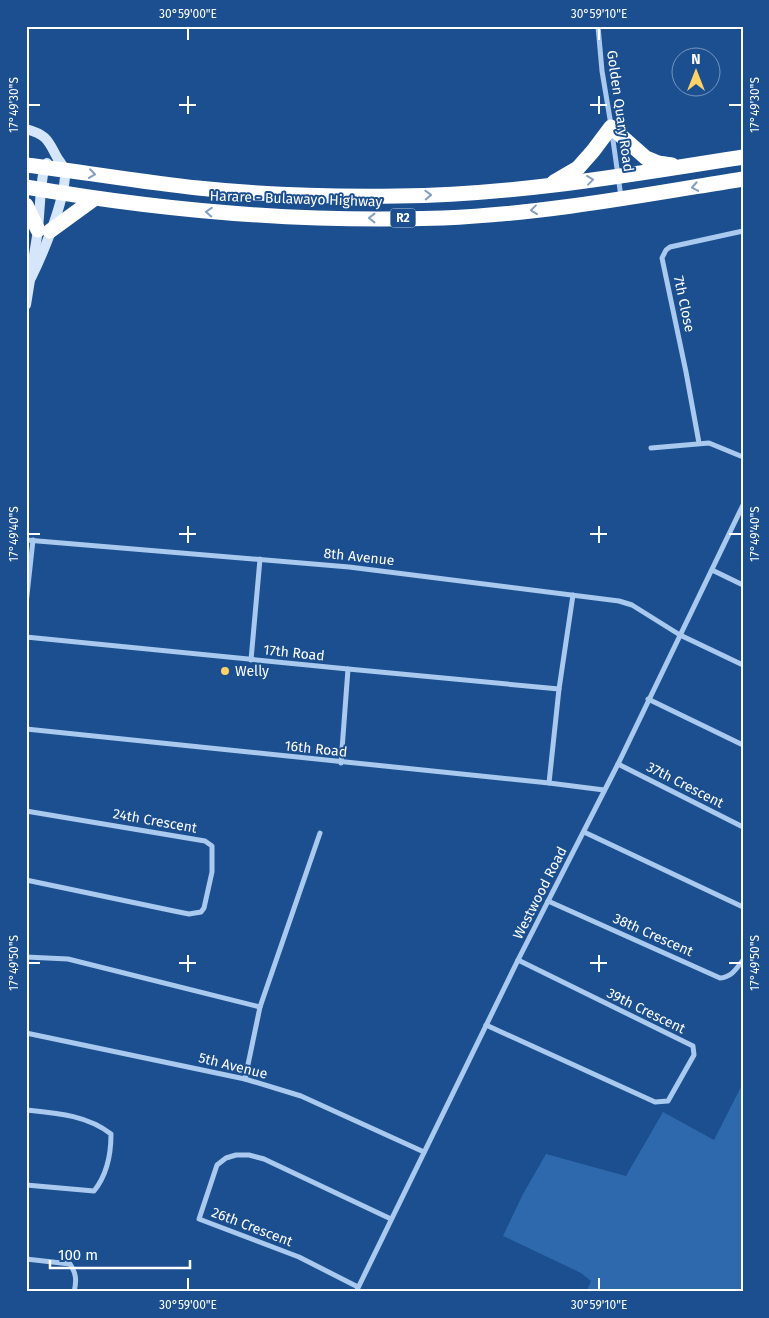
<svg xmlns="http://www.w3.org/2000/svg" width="769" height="1318" viewBox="0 0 769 1318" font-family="'Fira Sans',sans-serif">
<rect width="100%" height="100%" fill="#1b4f8f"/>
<!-- green -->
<path fill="#2e69ad" d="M 743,1083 L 743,1292 L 586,1292 L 591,1281 L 581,1273 L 503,1236 L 523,1194 L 546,1154 L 626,1176 L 663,1112 L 714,1140 Z"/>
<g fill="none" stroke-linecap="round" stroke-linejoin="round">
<!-- street -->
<g stroke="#a9c9ee" stroke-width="5">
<path d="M 598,26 L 602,71 L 611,125"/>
<path d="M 612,133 L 621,197"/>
<path d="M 699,443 L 686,372 L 662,258 L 666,250 L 670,247 L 743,231"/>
<path d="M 651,448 L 709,443 L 743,457"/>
<path d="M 26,540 L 349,567 L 619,601 L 632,605 L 680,635 L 743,665"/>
<path d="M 712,570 L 743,585"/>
<path d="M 26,604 L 33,540"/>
<path d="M 26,637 L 348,669 L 559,689"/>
<path d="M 251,660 L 260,559"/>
<path d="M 648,699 L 743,745"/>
<path d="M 26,729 L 549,783 L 604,790"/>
<path d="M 341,763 L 348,669"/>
<path d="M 618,764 L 743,827"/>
<path d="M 549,783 L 559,689 L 573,595"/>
<path d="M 26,811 L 205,841 L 212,846 L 212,872 L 204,908 L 201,912 L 189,914 L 174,911 L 26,880"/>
<path d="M 584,832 L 743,907"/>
<path d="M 548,901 L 720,978 C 732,977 736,969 743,960"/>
<path d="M 26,957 L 68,959 L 260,1007 L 320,833"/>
<path d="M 486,1025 L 655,1102 L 668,1101 L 694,1055 L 693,1046 L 518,960"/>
<path d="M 26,1033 L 245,1079 L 301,1096 L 424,1152"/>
<path d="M 245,1079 L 260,1007"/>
<path d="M 26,1110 C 56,1113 87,1115 111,1134 C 111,1155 107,1175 94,1191 L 26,1185"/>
<path d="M 26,1259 L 70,1264 C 76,1273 77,1280 74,1292"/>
<path d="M 358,1287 L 299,1257 L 199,1219 L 217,1165 L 226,1158 L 236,1155 L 249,1155 L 264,1159 L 391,1219"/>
<path d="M 356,1292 L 518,960 L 618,764 L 743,505"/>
</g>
<!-- secondary -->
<g stroke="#d6e6fa" stroke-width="10">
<path d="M 26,129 C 48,135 48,141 58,159 C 61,163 65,168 65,172 C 66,198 43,254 31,278"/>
<path d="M 26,305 L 38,230 L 41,189 L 44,167 L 47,163"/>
</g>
<!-- highway -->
<g stroke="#fff" stroke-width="15">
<path d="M 26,165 C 84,172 141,182 198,188 C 264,195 332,197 398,196 C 514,195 629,175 743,157"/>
<path d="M 554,182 L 578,168 L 593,151 L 611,127 L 646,158 L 658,163 L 672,165"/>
<path d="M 26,187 C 164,211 304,223 443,218 C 544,214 644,195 743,179"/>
<path d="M 26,205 L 38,230"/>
<path d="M 50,231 L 94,199"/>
</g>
</g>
<!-- one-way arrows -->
<defs><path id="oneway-chevron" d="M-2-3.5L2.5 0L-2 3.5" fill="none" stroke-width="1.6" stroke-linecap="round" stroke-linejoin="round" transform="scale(1.25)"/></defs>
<g stroke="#829ec1">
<use href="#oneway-chevron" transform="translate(92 174) rotate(8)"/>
<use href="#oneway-chevron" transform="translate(590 180) rotate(-7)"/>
<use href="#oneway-chevron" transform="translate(695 187) rotate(170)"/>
<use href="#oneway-chevron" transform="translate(428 195) rotate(-2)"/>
<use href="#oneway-chevron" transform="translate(534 210) rotate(173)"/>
<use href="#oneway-chevron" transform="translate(209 212) rotate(-176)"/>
<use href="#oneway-chevron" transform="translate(372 218) rotate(-180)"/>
</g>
<!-- ticks -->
<path fill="none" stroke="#fff" stroke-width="2" d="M 188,28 L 188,40M 599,28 L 599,40M 188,96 L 188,114M 599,96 L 599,114M 28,105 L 40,105M 179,105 L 196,105M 590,105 L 607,105M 729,105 L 742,105M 188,526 L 188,543M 599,526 L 599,543M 28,534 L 40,534M 179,534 L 196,534M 590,534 L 607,534M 729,534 L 742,534M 188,955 L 188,972M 599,955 L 599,972M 28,963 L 40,963M 179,963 L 196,963M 590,963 L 607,963M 729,963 L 742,963M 188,1278 L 188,1290M 599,1278 L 599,1290"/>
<!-- markers -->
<circle fill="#ffd166" stroke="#1b4f8f" stroke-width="2" cx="225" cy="671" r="5"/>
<g text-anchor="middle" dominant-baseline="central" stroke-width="4" stroke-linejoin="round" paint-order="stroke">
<!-- shield labels -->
<rect fill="#1b4f8f" stroke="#bbcadd" stroke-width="1" x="390.5" y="208.5" width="25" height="19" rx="4"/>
<g font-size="12" font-weight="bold" fill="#fff">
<text x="403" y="218">R2</text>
</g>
<!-- street labels -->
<g font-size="14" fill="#fff" stroke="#1b4f8f">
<text transform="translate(620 111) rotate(82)">Golden Quary Road</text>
<text transform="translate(296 199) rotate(2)">Harare - Bulawayo Highway</text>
<text transform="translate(684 304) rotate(78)">7th Close</text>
<text transform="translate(359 557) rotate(6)">8th Avenue</text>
<text transform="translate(294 653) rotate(6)">17th Road</text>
<text transform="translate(316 749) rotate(6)">16th Road</text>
<text transform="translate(685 785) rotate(27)">37th Crescent</text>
<text transform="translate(155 821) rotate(10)">24th Crescent</text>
<text transform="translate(540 893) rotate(-63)">Westwood Road</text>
<text transform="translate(653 935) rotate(24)">38th Crescent</text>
<text transform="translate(646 1011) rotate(26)">39th Crescent</text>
<text transform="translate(233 1066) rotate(14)">5th Avenue</text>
<text transform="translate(252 1227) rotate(21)">26th Crescent</text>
</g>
<!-- poi labels -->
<g font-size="14" fill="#fff" stroke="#1b4f8f" text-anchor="start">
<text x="235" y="671">Welly</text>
</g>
</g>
<!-- border -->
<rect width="769" height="1318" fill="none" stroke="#1b4f8f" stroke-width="55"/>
<!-- north arrow -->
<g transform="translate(696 72)"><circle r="24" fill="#1b4f8f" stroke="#7695bc"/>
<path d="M0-4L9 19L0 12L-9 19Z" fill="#ffd166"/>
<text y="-8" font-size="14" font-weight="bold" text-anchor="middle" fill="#ffffff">N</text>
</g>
<!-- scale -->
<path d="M50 1260v8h140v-8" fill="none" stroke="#ffffff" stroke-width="2.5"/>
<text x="58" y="1260" font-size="15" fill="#ffffff" stroke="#1b4f8f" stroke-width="4" paint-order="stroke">100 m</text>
<rect x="28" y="28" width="714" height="1262" fill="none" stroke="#fff" stroke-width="2"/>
<g font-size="12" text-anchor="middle" fill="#fff">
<text x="188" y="18">30°59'00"E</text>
<text x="599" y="18">30°59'10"E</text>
<text transform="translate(14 105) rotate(-90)" y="4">17°49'30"S</text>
<text transform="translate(755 105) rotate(-90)" y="4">17°49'30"S</text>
<text transform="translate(14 534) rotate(-90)" y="4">17°49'40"S</text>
<text transform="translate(755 534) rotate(-90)" y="4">17°49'40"S</text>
<text transform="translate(14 963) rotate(-90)" y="4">17°49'50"S</text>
<text transform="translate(755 963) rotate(-90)" y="4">17°49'50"S</text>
<text x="188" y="1309">30°59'00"E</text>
<text x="599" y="1309">30°59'10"E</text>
</g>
</svg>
